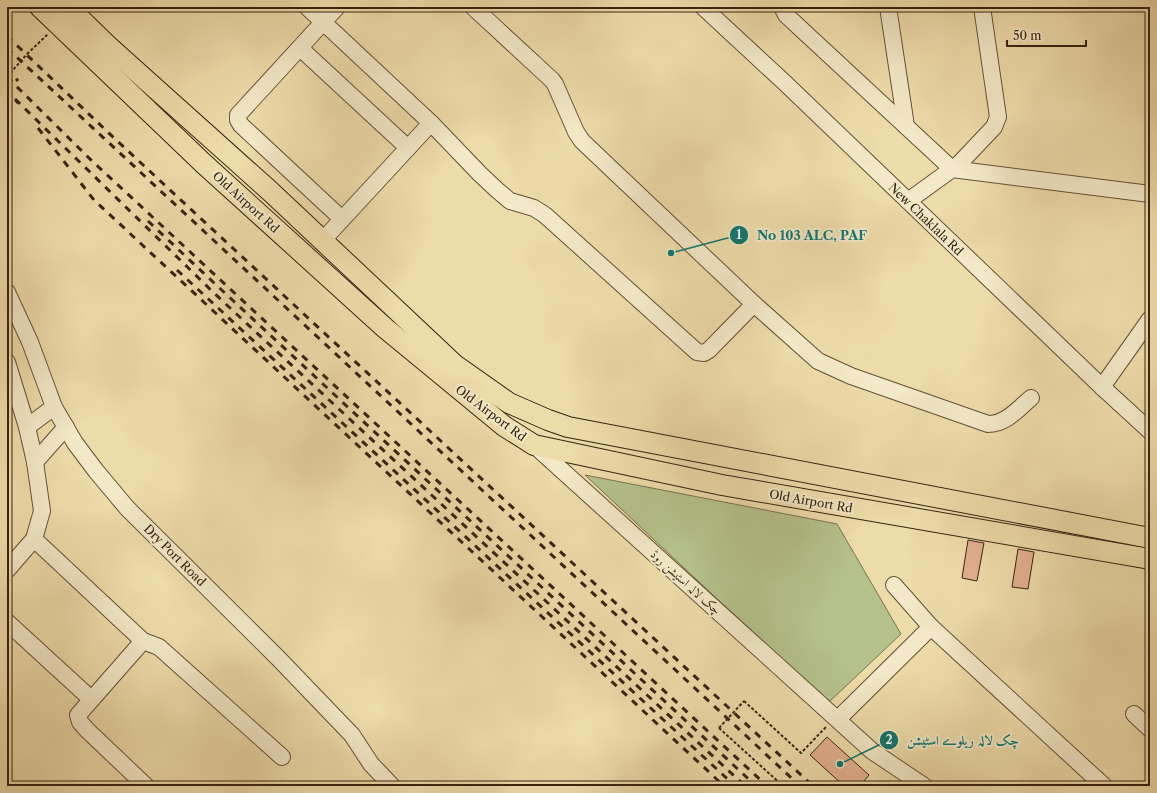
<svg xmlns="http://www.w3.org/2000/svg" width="1157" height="793" viewBox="0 0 1157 793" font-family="'Libre Caslon Text',Amiri,serif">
<rect width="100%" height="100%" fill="#eddba9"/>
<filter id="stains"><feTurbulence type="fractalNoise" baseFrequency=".005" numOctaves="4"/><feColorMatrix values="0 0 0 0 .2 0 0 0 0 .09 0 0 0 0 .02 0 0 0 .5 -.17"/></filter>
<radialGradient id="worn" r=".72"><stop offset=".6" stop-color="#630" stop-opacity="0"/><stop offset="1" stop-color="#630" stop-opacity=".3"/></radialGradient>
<!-- green -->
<path fill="#b5c18b" stroke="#76724e" d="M 585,475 L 837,524 L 901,634 L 828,703 Z"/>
<!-- building -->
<g fill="#e3af8f" stroke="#362310">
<path d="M 968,540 L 984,543 L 977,581 L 962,578 Z"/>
<path d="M 1018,549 L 1034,552 L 1028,589 L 1012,587 Z"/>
<path d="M 827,737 L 869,775 L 860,786 L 844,786 L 810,755 Z"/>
</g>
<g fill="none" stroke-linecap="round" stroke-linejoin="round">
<defs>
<g id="minor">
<path d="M 307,7 L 431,123 L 323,240"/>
<path d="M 337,7 L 238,115 L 238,120 L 241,125 L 342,219"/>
<path d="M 473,7 L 552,80 L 555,84 L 576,132 L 582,141 L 754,304"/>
<path d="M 703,7 L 785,83 L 1102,387 L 1150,431"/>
<path d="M 782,7 L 786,15 L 952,169 L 1150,194"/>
<path d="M 888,7 L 906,126"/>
<path d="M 300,48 L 408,148"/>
<path d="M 431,123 L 480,174 L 497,190 L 510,201 L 534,208 L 545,215 L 697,352 L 704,353 L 709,350 L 754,304 L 818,361 L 851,376 L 988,424 C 1006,424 1018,409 1031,398"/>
<path d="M 908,201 L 959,164 L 994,127 L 998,117 L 982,7"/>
<path d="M 7,292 L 30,342 L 54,407 L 75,443 L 96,471 L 127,508 L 278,658 L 352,735 L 371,764 L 392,786"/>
<path d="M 7,362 L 27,427 L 35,462 L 42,511 L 34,539 L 7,570"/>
<path d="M 1102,387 L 1150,319"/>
<path d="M 27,427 L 54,407"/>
<path d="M 534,445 L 872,751 L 924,786"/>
<path d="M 35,462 L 66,427"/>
<path d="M 34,539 L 143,641 L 159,647 L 282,757"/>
<path d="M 894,585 L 931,627 L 1104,786"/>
<path d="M 7,622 L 91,699"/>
<path d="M 143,641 L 78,715 L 80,722 L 87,730 L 146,786"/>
<path d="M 1134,714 L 1150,729"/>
<path d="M 838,719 L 931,627"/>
</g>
<g id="major">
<path d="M 40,7 L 204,164 L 385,328 L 504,426 L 534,445 L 722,485 L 1150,559"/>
<path d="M 68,7 L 107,45 L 271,192 L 455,365 L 509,403 L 548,420 L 568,427 L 589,431 L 1150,538"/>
</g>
</defs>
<!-- minor casing -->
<use href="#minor" stroke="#645136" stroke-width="18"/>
<!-- major casing -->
<use href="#major" stroke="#362310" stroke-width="22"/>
<!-- path -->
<g stroke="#362310" stroke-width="2" stroke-dasharray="3 2" stroke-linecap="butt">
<path d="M 27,54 L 48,34"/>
<path d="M 744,701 L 801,753 L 826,727"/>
<path d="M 719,728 L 783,786"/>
</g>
<!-- minor -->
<use href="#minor" stroke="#f3e8c7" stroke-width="16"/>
<!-- major -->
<use href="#major" stroke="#eddba9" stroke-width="20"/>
<!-- rail -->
<g stroke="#362310" stroke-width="3" stroke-dasharray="7 7" stroke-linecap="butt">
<path d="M 7,36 L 114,138 L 813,786"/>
<path d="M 7,48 L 800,786"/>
<path d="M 7,68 L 18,81"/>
<path d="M 7,77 L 92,161 L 767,786"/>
<path d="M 7,89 L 18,103"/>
<path d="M 15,99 L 215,294 L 745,786"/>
<path d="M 38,128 L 94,200 L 724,786"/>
<path d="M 148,221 L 212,281 L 756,786"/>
<path d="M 177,270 L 735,786"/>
</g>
<!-- path-bridge -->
<g stroke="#362310" stroke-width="2" stroke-dasharray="3 2" stroke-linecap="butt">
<path d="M 7,77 L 27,54"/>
<path d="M 719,728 L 744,701"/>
</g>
</g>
<g text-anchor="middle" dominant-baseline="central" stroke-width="4" stroke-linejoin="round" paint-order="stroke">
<!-- street labels -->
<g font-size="12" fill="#362310" stroke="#f3e8c7">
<text transform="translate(246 202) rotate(42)">Old Airport Rd</text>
<text transform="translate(926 219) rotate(44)">New Chaklala Rd</text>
<text transform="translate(491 413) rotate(37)">Old Airport Rd</text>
<text transform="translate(811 501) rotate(10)">Old Airport Rd</text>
<text transform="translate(175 555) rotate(45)">Dry Port Road</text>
<text transform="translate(686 582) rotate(42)">چک لالہ اسٹیشن روڈ</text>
</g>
</g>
<!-- callouts -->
<path fill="none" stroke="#0f766e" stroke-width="1.5" d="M671 253L739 235M840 764L889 740"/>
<g fill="#0f766e" stroke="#f3e8c7" stroke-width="1.5">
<circle cx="671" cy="253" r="4"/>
<circle cx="840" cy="764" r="4"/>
<circle cx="739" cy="235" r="10"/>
<circle cx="889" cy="740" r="10"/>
</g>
<g font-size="12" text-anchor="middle" font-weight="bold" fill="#fff">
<text x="739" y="239">1</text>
<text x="889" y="744">2</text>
</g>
<g font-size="13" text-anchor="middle" font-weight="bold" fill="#0f766e" stroke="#f3e8c7" stroke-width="4" stroke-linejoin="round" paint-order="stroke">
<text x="812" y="240">No 103 ALC, PAF</text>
<text x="963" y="745">چک لالہ ریلوے اسٹیشن</text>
</g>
<!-- margin -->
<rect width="1157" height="793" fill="none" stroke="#eddba9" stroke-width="24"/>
<rect x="8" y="8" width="1141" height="777" fill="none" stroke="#362310" stroke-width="2"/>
<rect x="12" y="12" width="1133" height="769" fill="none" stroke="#362310"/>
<!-- scale -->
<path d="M1007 40v6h79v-6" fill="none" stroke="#362310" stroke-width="2"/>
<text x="1013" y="40" font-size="12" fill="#362310" stroke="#f3e8c7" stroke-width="3" paint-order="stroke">50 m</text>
<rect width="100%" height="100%" filter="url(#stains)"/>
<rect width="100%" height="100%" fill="url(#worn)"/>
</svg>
